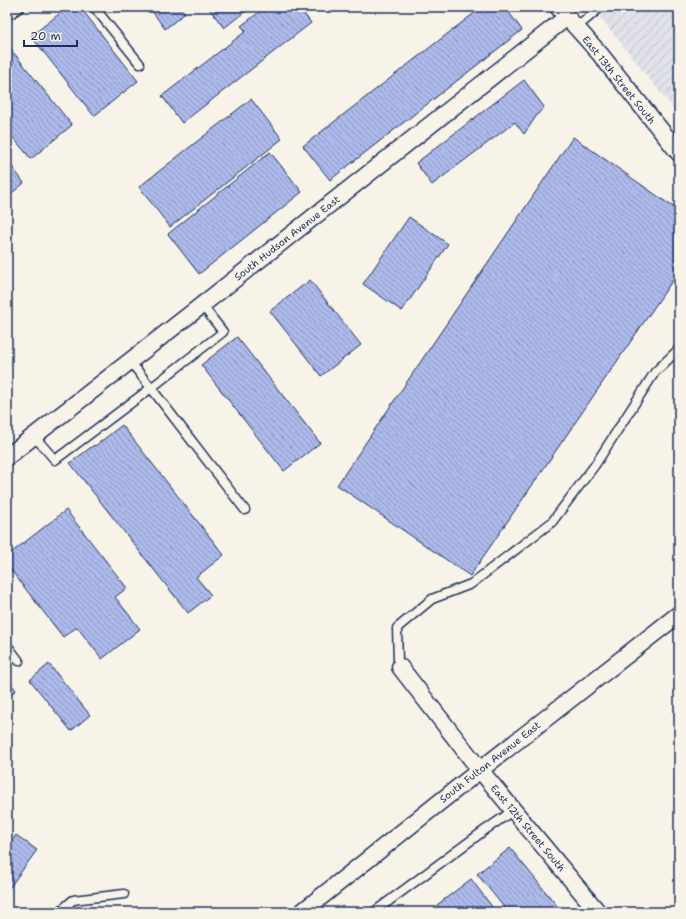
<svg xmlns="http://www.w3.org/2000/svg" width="686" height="919" viewBox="0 0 686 919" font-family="'Shantell Sans',sans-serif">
<defs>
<pattern id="industrial-furrows" width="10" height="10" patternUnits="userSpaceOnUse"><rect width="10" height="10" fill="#e1e2e9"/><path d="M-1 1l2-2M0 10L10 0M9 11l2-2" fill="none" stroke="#c0c2ca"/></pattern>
<pattern id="building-back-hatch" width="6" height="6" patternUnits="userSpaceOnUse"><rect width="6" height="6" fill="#adbaea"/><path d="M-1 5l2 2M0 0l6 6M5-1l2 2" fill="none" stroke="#8c98c1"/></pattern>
</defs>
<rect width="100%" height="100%" fill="#f7f3e8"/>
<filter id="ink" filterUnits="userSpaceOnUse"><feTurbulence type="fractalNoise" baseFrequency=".025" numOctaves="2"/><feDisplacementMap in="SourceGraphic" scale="8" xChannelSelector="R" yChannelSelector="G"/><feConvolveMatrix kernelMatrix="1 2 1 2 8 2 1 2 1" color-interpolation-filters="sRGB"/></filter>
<g filter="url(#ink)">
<!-- industrial -->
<path fill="url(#industrial-furrows)" d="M 592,7 L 679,7 L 679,116 Z"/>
<!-- building -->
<g fill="url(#building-back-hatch)" stroke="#1b2f5e">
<path d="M 68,7 L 80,7 L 138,81 L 94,116 L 31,36 Z"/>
<path d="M 149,7 L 180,7 L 185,13 L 165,29 Z"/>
<path d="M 208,7 L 251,7 L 224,28 Z"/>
<path d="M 266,7 L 299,7 L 311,23 L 182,123 L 162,96 L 246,31 L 241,26 Z"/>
<path d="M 482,7 L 505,7 L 522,30 L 330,180 L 303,146 Z"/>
<path d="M 9,47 L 72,125 L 31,159 L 11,135 L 7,138 L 7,49 Z"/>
<path d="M 524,80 L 544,107 L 537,115 L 524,134 L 515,122 L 432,185 L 416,163 Z"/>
<path d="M 251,99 L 282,139 L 170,227 L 139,187 Z"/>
<path d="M 573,137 L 679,211 L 679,271 L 470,576 L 337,485 Z"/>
<path d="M 270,152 L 302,192 L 199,274 L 168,234 Z"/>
<path d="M 11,165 L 24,183 L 7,197 L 7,168 Z"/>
<path d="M 409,217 L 448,244 L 402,311 L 363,284 Z"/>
<path d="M 310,280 L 361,345 L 321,376 L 270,311 Z"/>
<path d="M 237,337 L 320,443 L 284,471 L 201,365 Z"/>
<path d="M 122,425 L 224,555 L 196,577 L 211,595 L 188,613 L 70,463 L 94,445 L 95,446 Z"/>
<path d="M 66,510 L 127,588 L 115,597 L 140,629 L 102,659 L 77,627 L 63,637 L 7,565 L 7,556 Z"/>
<path d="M 49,664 L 90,715 L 71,731 L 30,680 Z"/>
<path d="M 7,679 L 16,690 L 7,698 Z"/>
<path d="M 16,835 L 37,850 L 7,891 L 7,848 Z"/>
<path d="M 510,848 L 562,912 L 508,912 L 477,874 Z"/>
<path d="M 471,879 L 496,912 L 443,912 L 437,905 Z"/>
</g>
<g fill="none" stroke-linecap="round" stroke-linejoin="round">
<defs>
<g id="lane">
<path d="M 94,7 L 140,64"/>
<path d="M 7,14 L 12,13 L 20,7"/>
<path d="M 576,28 L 601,7"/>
<path d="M 130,361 L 158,397 L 245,510"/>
<path d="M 34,436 L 55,460 L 151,388 L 223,332 L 202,305"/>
<path d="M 7,645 L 19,661"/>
<path d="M 400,667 L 398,661 L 397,628 L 432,599 L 471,584 L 552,522 L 595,465 L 655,372 L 679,349"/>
<path d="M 59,912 L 73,900 L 124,894"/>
<path d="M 374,912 L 485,830 L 514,810"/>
</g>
<g id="street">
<path d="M 558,7 L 600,54 L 679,153"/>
<path d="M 7,457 L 202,305 L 567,17"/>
<path d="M 400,667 L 480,770 L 598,912"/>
<path d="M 302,912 L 480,770 L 679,614"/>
</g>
</defs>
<!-- lane casing -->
<use href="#lane" stroke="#1b2f5e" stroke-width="11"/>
<!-- street casing -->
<use href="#street" stroke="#1b2f5e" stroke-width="19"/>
<!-- lane -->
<use href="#lane" stroke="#f7f3e8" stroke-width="8"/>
<!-- street -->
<use href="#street" stroke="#f7f3e8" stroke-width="16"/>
</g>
</g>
<g text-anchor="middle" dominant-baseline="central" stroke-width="4" stroke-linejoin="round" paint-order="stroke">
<!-- street labels -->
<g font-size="10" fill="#1b2f5e" stroke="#f7f3e8">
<text transform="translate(619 80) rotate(51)">East 13th Street South</text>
<text transform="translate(287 238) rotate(-38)">South Hudson Avenue East</text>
<text transform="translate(490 762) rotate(-38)">South Fulton Avenue East</text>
<text transform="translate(528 828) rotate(50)">East 12th Street South</text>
</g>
</g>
<!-- margin -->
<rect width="686" height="919" fill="none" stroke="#f7f3e8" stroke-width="24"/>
<rect x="12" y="12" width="662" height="895" fill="none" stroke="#1b2f5e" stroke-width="1.5" filter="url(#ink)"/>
<!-- scale -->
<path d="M24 40v6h53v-6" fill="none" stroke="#1b2f5e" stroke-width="2"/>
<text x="30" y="40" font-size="12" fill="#1b2f5e" stroke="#f7f3e8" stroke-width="3" paint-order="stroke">20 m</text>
</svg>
